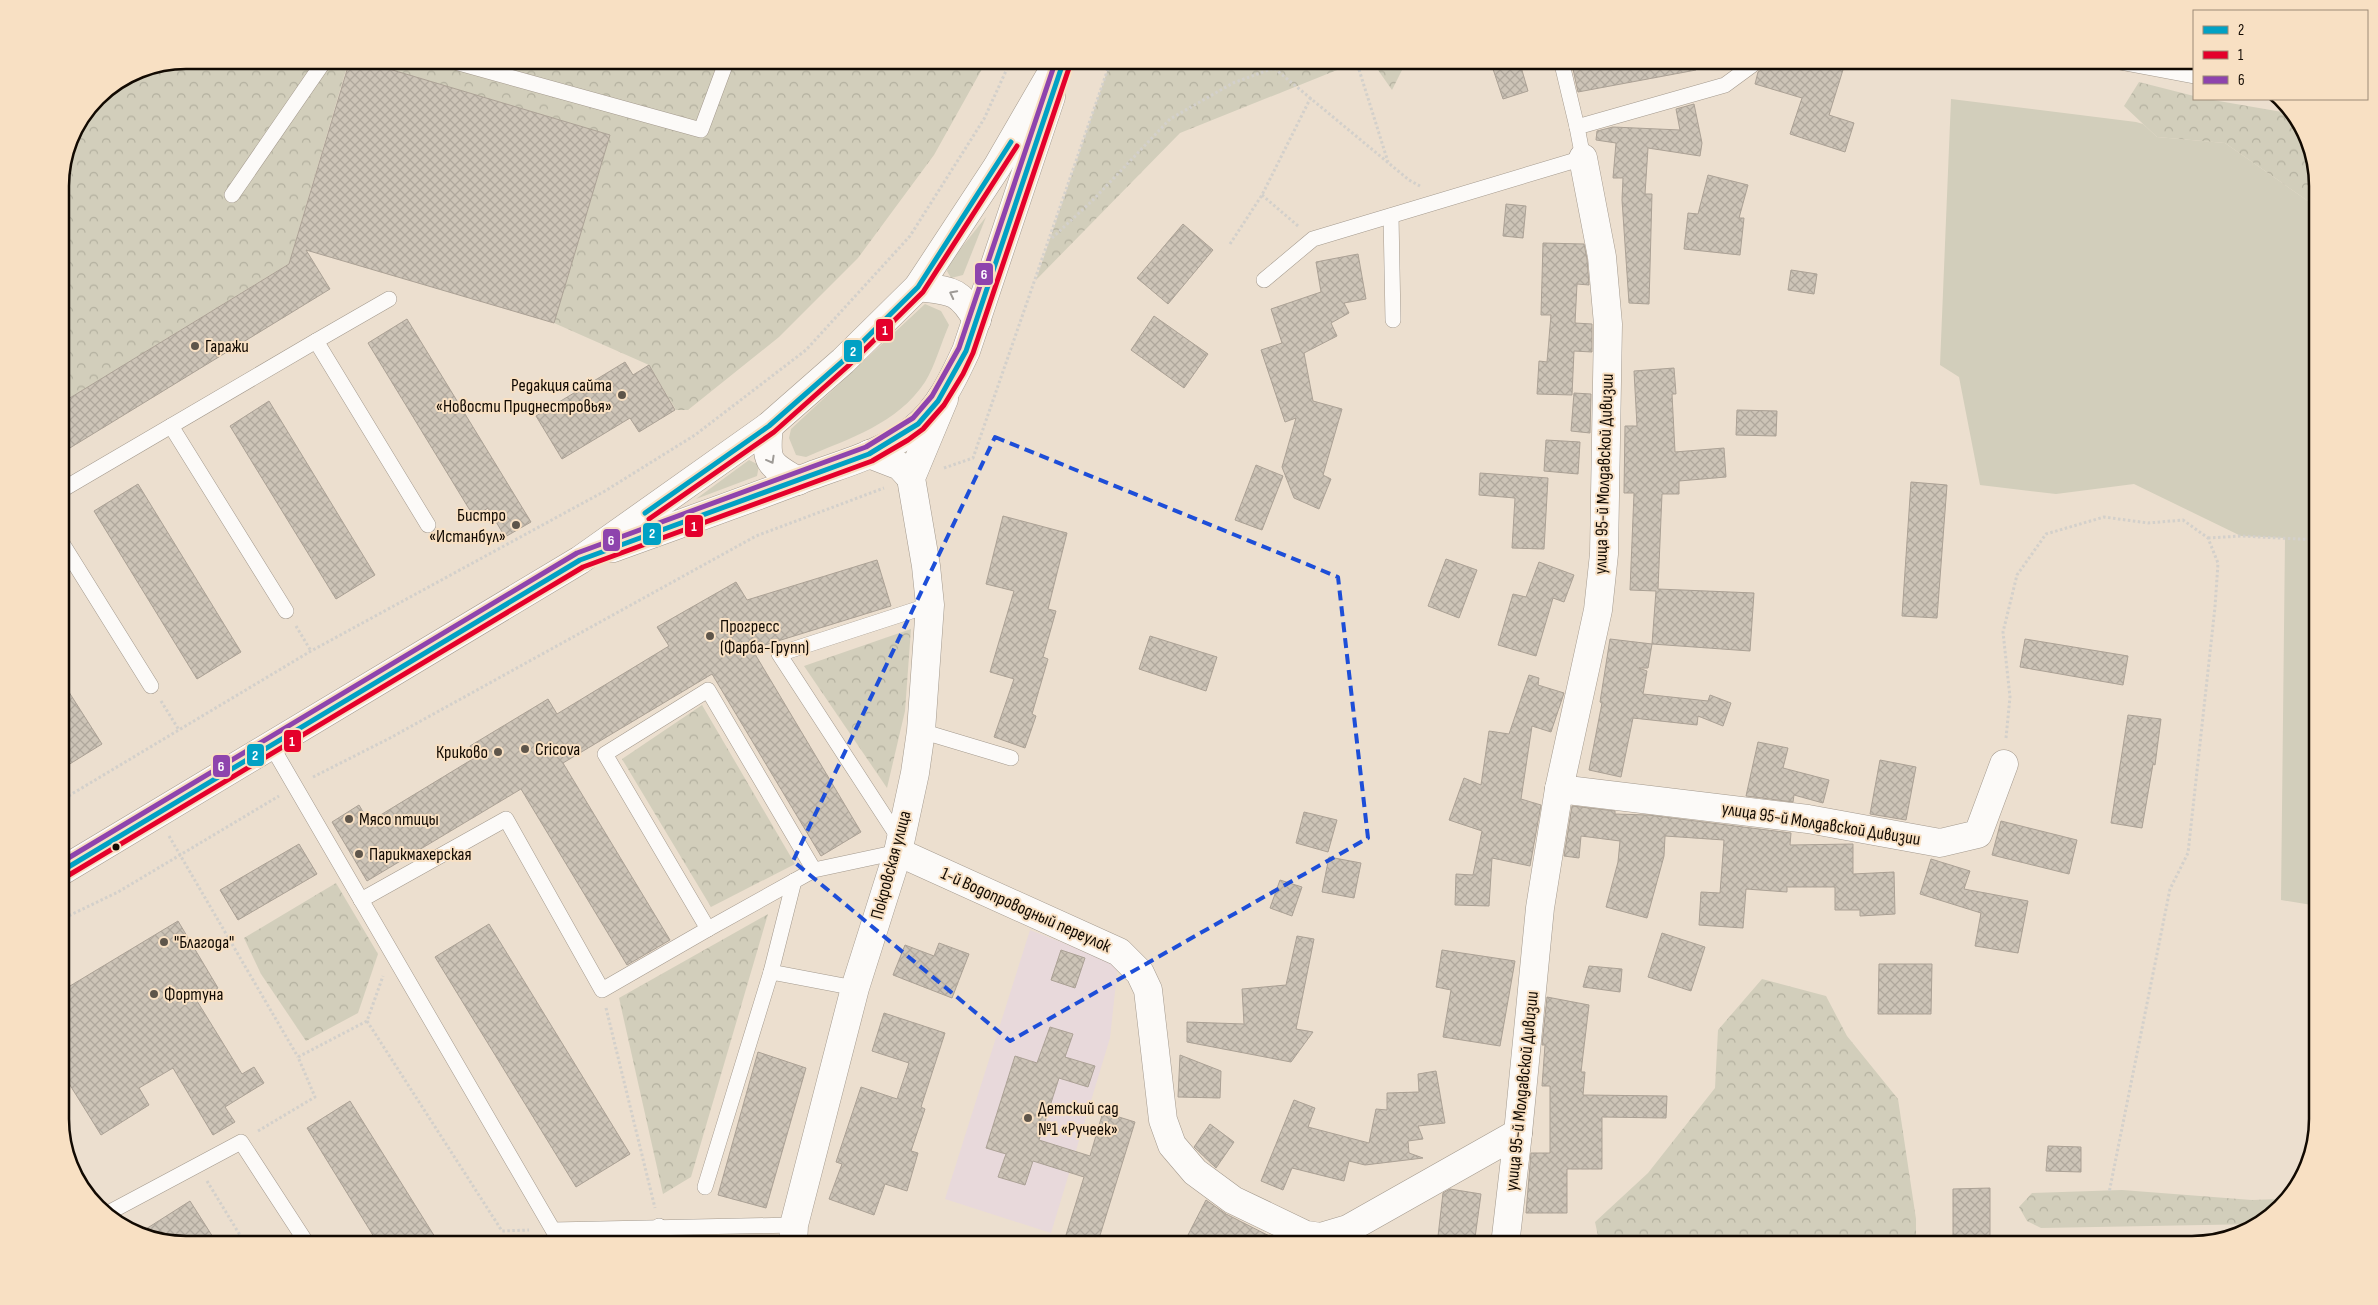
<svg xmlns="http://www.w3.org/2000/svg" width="2378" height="1305" viewBox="0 0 2378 1305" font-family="'Sofia Sans Condensed',sans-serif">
<defs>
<pattern id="forest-crowns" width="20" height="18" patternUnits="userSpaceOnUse" patternTransform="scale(1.25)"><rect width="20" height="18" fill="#d2cebb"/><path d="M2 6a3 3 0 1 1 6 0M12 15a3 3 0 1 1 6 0" fill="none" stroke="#b3b09f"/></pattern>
<pattern id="building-cross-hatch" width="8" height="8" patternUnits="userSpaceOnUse" patternTransform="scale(1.25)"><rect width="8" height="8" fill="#cdc4b7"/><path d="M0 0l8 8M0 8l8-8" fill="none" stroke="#afa79c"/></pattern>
</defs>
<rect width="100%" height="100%" fill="#ecdfcf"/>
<!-- education -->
<path fill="#e8d9db" d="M 1030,930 L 1118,964 L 1110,1038 L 1051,1233 L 945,1199 Z"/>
<!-- grass -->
<g fill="#d2cebb">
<path d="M 1951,99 L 2136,122 L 2143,124 L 2157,137 L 2225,143 L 2318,208 L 2318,906 L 2281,900 L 2285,538 L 2241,536 L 2134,484 L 2056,494 L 1980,485 L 1959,377 L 1940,365 Z"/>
<path d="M 986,217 L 963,275 L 951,278 L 947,271 L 949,263 Z"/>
<path d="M 925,304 L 941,311 L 949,325 C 941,343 935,366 925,382 C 897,424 850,438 806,457 L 796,455 L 789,438 L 791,429 Z"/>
<path d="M 749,460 L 759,465 L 757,476 L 696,499 Z"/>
</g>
<!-- forest -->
<g fill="url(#forest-crowns)">
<path d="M 186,60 L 349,60 L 294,246 L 308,252 L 60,404 L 60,178 L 70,137 L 97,97 L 138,69 Z"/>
<path d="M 359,60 L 987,60 L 934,155 L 858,258 L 779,337 L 688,410 L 676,410 L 649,365 L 554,323 L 610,135 Z"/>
<path d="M 1111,60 L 1362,60 L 1180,133 L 1036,280 Z"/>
<path d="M 1371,60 L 1407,60 L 1392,90 Z"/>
<path d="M 2139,82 L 2194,96 L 2194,99 L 2207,99 L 2294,114 L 2318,178 L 2318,208 L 2225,143 L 2157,137 L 2124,106 Z"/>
<path d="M 911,629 L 905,711 L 887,788 L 804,666 Z"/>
<path d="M 702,705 L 795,864 L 711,907 L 622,759 Z"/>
<path d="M 336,883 L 378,954 L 358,1013 L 306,1041 L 261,974 L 244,938 Z"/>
<path d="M 768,914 L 691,1177 L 663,1194 L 619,998 Z"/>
<path d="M 1762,979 L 1826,996 L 1847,1036 L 1898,1099 L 1916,1219 L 1916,1245 L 1600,1245 L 1595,1222 L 1648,1173 L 1715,1088 L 1718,1030 Z"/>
<path d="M 2122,1190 L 2252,1200 L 2278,1199 L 2281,1201 L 2259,1224 L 2041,1228 L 2027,1221 L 2019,1207 L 2032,1193 Z"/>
</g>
<!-- building -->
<g fill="url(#building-cross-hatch)" stroke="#aba195">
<path d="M 350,60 L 359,60 L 610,135 L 554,323 L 306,250 L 330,289 L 60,454 L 60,404 L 289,264 Z"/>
<path d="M 1490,60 L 1519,60 L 1528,91 L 1503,99 Z"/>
<path d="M 1592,60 L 1695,60 L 1696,70 L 1578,92 L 1573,69 L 1593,65 Z"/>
<path d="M 1768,60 L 1846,60 L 1829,115 L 1854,123 L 1845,152 L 1790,134 L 1802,98 L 1755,84 L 1758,72 L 1765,67 Z"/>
<path d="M 1694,104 L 1702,143 L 1700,156 L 1648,148 L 1645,194 L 1652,194 L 1649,304 L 1629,303 L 1622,200 L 1623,178 L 1613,178 L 1616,143 L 1596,140 L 1597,131 L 1613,127 L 1680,130 L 1676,109 Z"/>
<path d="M 1708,175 L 1748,185 L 1739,218 L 1744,218 L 1740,255 L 1684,249 L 1688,213 L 1698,214 Z"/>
<path d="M 1506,204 L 1526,206 L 1523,238 L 1503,236 Z"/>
<path d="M 1183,224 L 1213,250 L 1168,304 L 1137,278 Z"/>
<path d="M 1543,243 L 1584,244 L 1587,259 L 1589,285 L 1577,284 L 1575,323 L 1592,324 L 1592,352 L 1574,351 L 1572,395 L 1537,394 L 1539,361 L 1547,362 L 1551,315 L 1541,315 Z"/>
<path d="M 1358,254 L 1366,299 L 1344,303 L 1349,313 L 1331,323 L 1337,336 L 1304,353 L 1313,401 L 1342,409 L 1323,475 L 1331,479 L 1319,509 L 1294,498 L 1282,467 L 1296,418 L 1285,422 L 1261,350 L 1282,343 L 1271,309 L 1321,292 L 1316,262 Z"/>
<path d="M 1791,270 L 1817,274 L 1814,294 L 1788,290 Z"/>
<path d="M 1154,316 L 1208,354 L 1184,388 L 1131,350 Z"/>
<path d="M 407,319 L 531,522 L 505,537 L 488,508 L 474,517 L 368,343 Z"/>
<path d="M 625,362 L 633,375 L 649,365 L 675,410 L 639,432 L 630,418 L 562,459 L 536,416 Z"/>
<path d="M 1674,368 L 1676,394 L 1672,394 L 1675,452 L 1724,448 L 1726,477 L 1679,481 L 1679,494 L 1662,494 L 1658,589 L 1754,593 L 1750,651 L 1652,644 L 1656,591 L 1630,590 L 1634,493 L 1624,493 L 1625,426 L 1637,426 L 1634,371 Z"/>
<path d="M 1574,393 L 1591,394 L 1590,433 L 1571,431 Z"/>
<path d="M 269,401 L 375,575 L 336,599 L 230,426 Z"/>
<path d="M 1737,410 L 1777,411 L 1776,436 L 1736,435 Z"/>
<path d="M 1546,440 L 1580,442 L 1578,474 L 1544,471 Z"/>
<path d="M 1256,465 L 1283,476 L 1262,530 L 1235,520 Z"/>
<path d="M 1480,473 L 1548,478 L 1544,549 L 1512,548 L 1515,498 L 1479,495 Z"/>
<path d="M 1911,482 L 1947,485 L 1937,618 L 1902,616 Z"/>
<path d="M 138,484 L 241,652 L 197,679 L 94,511 Z"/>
<path d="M 1003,516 L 1067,533 L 1048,609 L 1056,611 L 1043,657 L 1048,659 L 1032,714 L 1036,716 L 1025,748 L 994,737 L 1014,679 L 990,672 L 1014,591 L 986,584 Z"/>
<path d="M 1446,559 L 1477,570 L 1459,618 L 1428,606 Z"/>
<path d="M 877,560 L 891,606 L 752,649 L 861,832 L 821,856 L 712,674 L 563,763 L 670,940 L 627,965 L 521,789 L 367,881 L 332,822 L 359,805 L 369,822 L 476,757 L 470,746 L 548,699 L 557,714 L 669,646 L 657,627 L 736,582 L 747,600 Z"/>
<path d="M 1539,562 L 1574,575 L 1564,602 L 1553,598 L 1536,656 L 1498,645 L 1513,594 L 1526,597 Z"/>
<path d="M 1150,636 L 1217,657 L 1206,691 L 1139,669 Z"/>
<path d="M 1610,639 L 1652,644 L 1648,668 L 1639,668 L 1647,671 L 1643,694 L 1708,701 L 1710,695 L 1731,703 L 1723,726 L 1698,716 L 1697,725 L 1633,718 L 1621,777 L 1589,770 L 1602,703 L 1600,702 Z"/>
<path d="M 2025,639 L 2128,656 L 2123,685 L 2020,667 Z"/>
<path d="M 1529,675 L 1539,678 L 1538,685 L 1564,693 L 1551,732 L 1532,726 L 1521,799 L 1541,805 L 1530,866 L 1492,858 L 1489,906 L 1455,905 L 1456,874 L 1473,875 L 1482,831 L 1449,820 L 1464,778 L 1481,785 L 1489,731 L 1509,734 Z"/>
<path d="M 60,678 L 102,744 L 60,770 Z"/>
<path d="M 2128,715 L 2161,719 L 2155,765 L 2153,764 L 2142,828 L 2111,823 Z"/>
<path d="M 1758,742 L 1788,748 L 1783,768 L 1829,780 L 1823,803 L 1794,795 L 1793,802 L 1746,796 Z"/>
<path d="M 1880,760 L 1916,767 L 1906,820 L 1870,814 Z"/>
<path d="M 1572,806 L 1615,811 L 1615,814 L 1648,815 L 1791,833 L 1790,845 L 1853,844 L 1853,874 L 1894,872 L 1895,914 L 1860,916 L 1860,910 L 1835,910 L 1835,887 L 1787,887 L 1787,892 L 1746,889 L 1743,928 L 1699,925 L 1701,892 L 1720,893 L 1724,840 L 1665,836 L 1664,856 L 1647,918 L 1606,907 L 1618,862 L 1620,841 L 1581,836 L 1579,858 L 1564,856 Z"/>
<path d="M 1304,812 L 1337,820 L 1328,852 L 1296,843 Z"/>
<path d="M 2001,821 L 2077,840 L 2069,874 L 1992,855 Z"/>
<path d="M 299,844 L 317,874 L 238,920 L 220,890 Z"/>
<path d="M 1329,857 L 1361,863 L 1354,898 L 1322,892 Z"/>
<path d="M 1931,859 L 1970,871 L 1964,889 L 2028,901 L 2018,953 L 1975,946 L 1981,913 L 1920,894 Z"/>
<path d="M 1280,880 L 1302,887 L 1292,916 L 1270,908 Z"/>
<path d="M 178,921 L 218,988 L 197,1001 L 242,1074 L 254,1067 L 264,1083 L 225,1107 L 235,1122 L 213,1135 L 173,1068 L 139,1088 L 149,1105 L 101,1135 L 60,1069 L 60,992 Z"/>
<path d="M 489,924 L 630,1154 L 576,1187 L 435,957 Z"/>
<path d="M 1662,933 L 1705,947 L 1691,991 L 1648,977 Z"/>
<path d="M 1297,936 L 1314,939 L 1296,1029 L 1313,1032 L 1291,1062 L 1187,1042 L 1187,1022 L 1244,1024 L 1242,989 L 1286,985 Z"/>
<path d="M 939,943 L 969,954 L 952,998 L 893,975 L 905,945 L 934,956 Z"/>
<path d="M 1061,950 L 1085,958 L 1075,988 L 1051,980 Z"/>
<path d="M 1442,950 L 1515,961 L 1500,1046 L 1443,1037 L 1451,990 L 1436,987 Z"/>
<path d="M 1879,964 L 1932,964 L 1931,1014 L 1878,1014 Z"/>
<path d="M 1589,966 L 1622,969 L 1620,992 L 1583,987 Z"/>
<path d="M 1547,997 L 1589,1005 L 1581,1072 L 1585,1072 L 1583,1095 L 1667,1096 L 1666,1118 L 1602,1117 L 1602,1169 L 1567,1169 L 1567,1213 L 1526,1213 L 1531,1153 L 1550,1153 L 1550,1086 L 1542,1086 L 1545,1045 L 1542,1045 Z"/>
<path d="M 884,1013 L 945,1033 L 921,1107 L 925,1109 L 911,1151 L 918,1153 L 907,1191 L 885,1184 L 874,1215 L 829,1199 L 842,1164 L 836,1162 L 861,1087 L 897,1099 L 909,1063 L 872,1051 Z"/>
<path d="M 1050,1027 L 1073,1034 L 1065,1057 L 1095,1066 L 1088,1087 L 1059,1078 L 1039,1140 L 1090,1156 L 1103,1112 L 1135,1122 L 1097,1245 L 1066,1235 L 1084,1177 L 1033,1161 L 1025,1185 L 998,1177 L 1006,1154 L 986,1148 L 1015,1056 L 1037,1063 Z"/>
<path d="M 758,1052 L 806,1068 L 766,1208 L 718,1195 Z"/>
<path d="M 1180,1055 L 1221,1071 L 1220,1098 L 1178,1097 Z"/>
<path d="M 1436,1071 L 1445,1123 L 1418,1126 L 1423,1139 L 1408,1141 L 1409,1153 L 1423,1158 L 1365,1165 L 1349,1161 L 1344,1181 L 1292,1168 L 1283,1190 L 1261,1181 L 1294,1100 L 1315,1108 L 1308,1127 L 1369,1143 L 1376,1109 L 1387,1110 L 1387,1093 L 1419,1092 L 1418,1074 Z"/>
<path d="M 350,1101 L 440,1245 L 379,1245 L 307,1128 Z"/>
<path d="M 1210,1124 L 1234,1142 L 1216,1168 L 1194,1147 Z"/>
<path d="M 2048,1146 L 2081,1147 L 2081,1172 L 2046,1171 Z"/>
<path d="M 1990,1188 L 1990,1238 L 1953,1238 L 1953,1189 Z"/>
<path d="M 1450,1189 L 1481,1194 L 1474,1245 L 1437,1245 L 1443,1193 Z"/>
<path d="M 1206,1200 L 1226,1214 L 1287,1245 L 1206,1245 L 1188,1235 Z"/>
<path d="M 190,1201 L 218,1245 L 186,1245 L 138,1234 Z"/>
</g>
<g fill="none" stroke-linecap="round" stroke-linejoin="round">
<defs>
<g id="service">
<path d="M 448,60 L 701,130 L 727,60"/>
<path d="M 1561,60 L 1577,127"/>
<path d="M 2109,60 L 2194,76"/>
<path d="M 232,195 L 325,60"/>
<path d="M 1391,216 L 1393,320"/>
<path d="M 1264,280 L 1313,239 L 1583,158 L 1577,127 L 1725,85 L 1759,60"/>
<path d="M 316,341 L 389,299"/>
<path d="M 171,426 L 286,611"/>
<path d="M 60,491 L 316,341 L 428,525"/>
<path d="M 60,540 L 151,686"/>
<path d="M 921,731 L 1011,758"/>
<path d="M 271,745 L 553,1230 L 794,1225"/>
<path d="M 900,840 L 779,654 L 930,605"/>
<path d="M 814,870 L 708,690 L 605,754 L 708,929 L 814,870 L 898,852"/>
<path d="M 361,900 L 506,819 L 602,990 L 708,929"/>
<path d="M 771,972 L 794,881"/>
<path d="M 705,1187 L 771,972 L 855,988"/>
<path d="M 108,1213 L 241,1142 L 308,1245"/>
<path d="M 653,1245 L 659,1226"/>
</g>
<g id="minor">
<path d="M 869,454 L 900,466 L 911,478"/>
<path d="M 1559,789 L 1808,819 L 1940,843 L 1978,834 L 2004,764"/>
<path d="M 898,852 L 1119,952 L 1140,973 L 1148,990 L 1163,1120 L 1172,1145 L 1195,1172 L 1233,1200 L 1306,1235 L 1321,1237 L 1348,1229 L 1518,1133"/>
<path d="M 793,1245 L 794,1225 L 855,988 L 898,852 L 915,773 L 921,731 L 930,605 L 926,566 L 911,478 L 944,399"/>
<path d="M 1505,1245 L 1518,1133 L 1540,908 L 1559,789 L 1598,610 L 1604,554 L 1608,324 L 1602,257 L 1583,158"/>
</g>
<g id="secondary">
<path d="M 918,287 C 951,291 959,289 977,320"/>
<path d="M 769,426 C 765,462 768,464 798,481"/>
<path d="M 613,548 C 679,524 745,501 810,476 C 845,463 884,453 914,429 C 939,409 953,379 966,351 L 1051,97"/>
<path d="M 60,872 L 580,560 L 769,426 L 843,361 L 918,287 L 997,167 L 1059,60"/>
</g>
</defs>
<!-- service casing -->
<use href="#service" stroke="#a3998d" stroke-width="16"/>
<!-- minor casing -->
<use href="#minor" stroke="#a3998d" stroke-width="29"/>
<!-- secondary casing -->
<use href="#secondary" stroke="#a3998d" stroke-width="29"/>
<!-- path -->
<g stroke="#d3d0cb" stroke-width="3" stroke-dasharray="2.5 2.5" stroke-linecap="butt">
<path d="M 1269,60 L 1274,68 L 1409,180 L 1420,186"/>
<path d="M 1356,60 L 1388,162"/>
<path d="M 1262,195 L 1298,226"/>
<path d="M 1052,238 L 1093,200 L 1170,119 L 1233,83 L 1274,68"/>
<path d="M 1230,244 L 1262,195 L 1311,97"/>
<path d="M 944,468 L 973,458 L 1111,60"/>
<path d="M 2208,538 L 2241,536 L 2318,540"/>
<path d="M 296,626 L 311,651"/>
<path d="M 161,701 L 179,730"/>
<path d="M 2006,738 L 2010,697 L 2003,632 L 2017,575 L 2046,534 L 2104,517 L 2148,523 L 2183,520 L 2208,538 L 2218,563 L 2215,607 L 2188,853 L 2170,889 L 2109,1193"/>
<path d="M 313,777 L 390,738 L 756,536 L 884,488"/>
<path d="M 60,801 L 311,651 L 605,491 L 695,435 L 806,350 L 910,236 L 984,119 L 1011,60"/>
<path d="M 169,836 L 298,1057"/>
<path d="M 60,920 L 118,892 L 279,796"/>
<path d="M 606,1008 L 655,1208"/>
<path d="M 367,1021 L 502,1231 L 529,1230"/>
<path d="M 258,1131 L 315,1097 L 298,1057 L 367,1021 L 383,976"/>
<path d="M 207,1181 L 246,1245"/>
</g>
<!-- service -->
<use href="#service" stroke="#fcfaf8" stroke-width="15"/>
<!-- minor -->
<use href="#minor" stroke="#fcfaf8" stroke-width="28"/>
<!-- secondary -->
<use href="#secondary" stroke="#fcfaf8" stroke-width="28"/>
<defs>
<g id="bus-1">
<path d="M 645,513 L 769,426 L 843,361 L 918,287 L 1011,142"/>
<path d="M 60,872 L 580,560 L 869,454 L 918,424 L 938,401 L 966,351 L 1064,60"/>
</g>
<g id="bus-2">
<path d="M 649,519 L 774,432 L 848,366 L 923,292 L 1017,146"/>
<path d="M 64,878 L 583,567 L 872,461 L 908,440 L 923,429 L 944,405 L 963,374 L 973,353 L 1071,62"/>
</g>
<path id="bus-3" d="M 60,863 L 577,553 L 866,447 L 913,418 L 932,396 L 959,348 L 1056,60"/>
</defs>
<!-- bus-1 casing -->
<use href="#bus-1" stroke="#f8e0c3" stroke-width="9"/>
<!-- bus-2 casing -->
<use href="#bus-2" stroke="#f8e0c3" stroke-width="9"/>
<!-- bus-3 casing -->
<use href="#bus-3" stroke="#f8e0c3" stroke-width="9"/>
<!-- bus-1 -->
<use href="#bus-1" stroke="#01a1c4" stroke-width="5"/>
<!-- bus-2 -->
<use href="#bus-2" stroke="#e4002b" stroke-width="5"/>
<!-- bus-3 -->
<use href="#bus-3" stroke="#8e44ad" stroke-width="5"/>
</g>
<!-- one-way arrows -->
<defs><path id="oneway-chevron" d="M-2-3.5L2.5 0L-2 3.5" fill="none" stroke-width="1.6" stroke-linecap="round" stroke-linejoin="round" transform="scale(1.25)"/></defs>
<g stroke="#9e9a96">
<use href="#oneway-chevron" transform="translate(953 294) rotate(-153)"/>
<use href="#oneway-chevron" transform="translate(771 460) rotate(61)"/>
</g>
<!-- marked area -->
<path fill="none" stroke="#1d4ed8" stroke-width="4" stroke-dasharray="10 6" stroke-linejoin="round" d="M 995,437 L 1338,577 L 1368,838 L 1010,1041 L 793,861 Z"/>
<!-- markers -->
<g fill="#5e554a" stroke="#f8e0c3" stroke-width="2">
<circle cx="195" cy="346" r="5"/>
<circle cx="622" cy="395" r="5"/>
<circle cx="516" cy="525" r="5"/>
<circle cx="710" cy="636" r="5"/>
<circle cx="525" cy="749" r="5"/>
<circle cx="498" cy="752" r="5"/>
<circle cx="349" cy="819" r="5"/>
<circle cx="359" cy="854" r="5"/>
<circle cx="164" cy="942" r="5"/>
<circle cx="154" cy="994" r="5"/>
<circle cx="1028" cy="1118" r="5"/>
</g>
<circle fill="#120a02" stroke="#f8e0c3" stroke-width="2" cx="116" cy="847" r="4.5"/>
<g text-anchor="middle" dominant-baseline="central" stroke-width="4" stroke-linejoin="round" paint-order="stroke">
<!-- poi labels -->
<g font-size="18" fill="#120a02" stroke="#f8e0c3" text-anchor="start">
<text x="205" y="346">Гаражи</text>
<text x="612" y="385" text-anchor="end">Редакция сайта<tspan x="612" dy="21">«Новости Приднестровья»</tspan></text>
<text x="506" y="515" text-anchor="end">Бистро<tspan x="506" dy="21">«Истанбул»</tspan></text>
<text x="720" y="626">Прогресс<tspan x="720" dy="21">(Фарба-Групп)</tspan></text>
<text x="535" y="749">Cricova</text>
<text x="488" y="752" text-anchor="end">Криково</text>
<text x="359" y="819">Мясо птицы</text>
<text x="369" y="854">Парикмахерская</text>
<text x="174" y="942">"Благода"</text>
<text x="164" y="994">Фортуна</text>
<text x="1038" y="1108">Детский сад<tspan x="1038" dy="21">№1 «Ручеек»</tspan></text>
</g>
<!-- street labels -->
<g font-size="18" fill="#120a02" stroke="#f8e0c3">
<text transform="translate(1604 474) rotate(-88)">улица 95-й Молдавской Дивизии</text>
<text transform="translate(1821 824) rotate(9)">улица 95-й Молдавской Дивизии</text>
<text transform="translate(891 865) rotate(-75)">Покровская улица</text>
<text transform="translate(1026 910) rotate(24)">1-й Водопроводный переулок</text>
<text transform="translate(1522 1091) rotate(-84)">улица 95-й Молдавской Дивизии</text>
</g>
</g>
<!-- crop -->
<path d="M0 0H2378V1305H0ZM186 69H2192A117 117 0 0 1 2309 186V1119A117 117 0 0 1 2192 1236H186A117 117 0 0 1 69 1119V186A117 117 0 0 1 186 69Z" fill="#f8e0c3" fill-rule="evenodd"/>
<path fill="none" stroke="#120a02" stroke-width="2.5" d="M186 69H2192A117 117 0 0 1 2309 186V1119A117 117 0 0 1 2192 1236H186A117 117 0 0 1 69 1119V186A117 117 0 0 1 186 69Z"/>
<g stroke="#f8e0c3" stroke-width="2">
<rect x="974" y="262" width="20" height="24" rx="5" fill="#8e44ad"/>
<rect x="875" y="318" width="19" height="24" rx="5" fill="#e4002b"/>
<rect x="843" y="339" width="20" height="24" rx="5" fill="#01a1c4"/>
<rect x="684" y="514" width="20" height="24" rx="5" fill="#e4002b"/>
<rect x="642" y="522" width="20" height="24" rx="5" fill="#01a1c4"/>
<rect x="602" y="528" width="19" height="24" rx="5" fill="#8e44ad"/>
<rect x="283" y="729" width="19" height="24" rx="5" fill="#e4002b"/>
<rect x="246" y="743" width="19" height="24" rx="5" fill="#01a1c4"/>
<rect x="212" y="754" width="19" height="24" rx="5" fill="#8e44ad"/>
</g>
<g font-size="14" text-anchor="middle" font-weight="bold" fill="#fff">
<text x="984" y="279">6</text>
<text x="885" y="335">1</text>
<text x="853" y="356">2</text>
<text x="694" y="531">1</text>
<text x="652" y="538">2</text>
<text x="611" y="545">6</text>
<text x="292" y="746">1</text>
<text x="255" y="760">2</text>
<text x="221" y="771">6</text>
</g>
<!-- legend -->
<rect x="2193" y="10" width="175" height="90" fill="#f8e0c3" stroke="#9c8a76"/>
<rect x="2203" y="26" width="25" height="8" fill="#01a1c4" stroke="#9c8a76"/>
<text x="2238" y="35" font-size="15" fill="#120a02">2</text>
<rect x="2203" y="51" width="25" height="8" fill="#e4002b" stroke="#9c8a76"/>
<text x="2238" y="60" font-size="15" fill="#120a02">1</text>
<rect x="2203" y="76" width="25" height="8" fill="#8e44ad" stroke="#9c8a76"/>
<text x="2238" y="85" font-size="15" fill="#120a02">6</text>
</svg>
